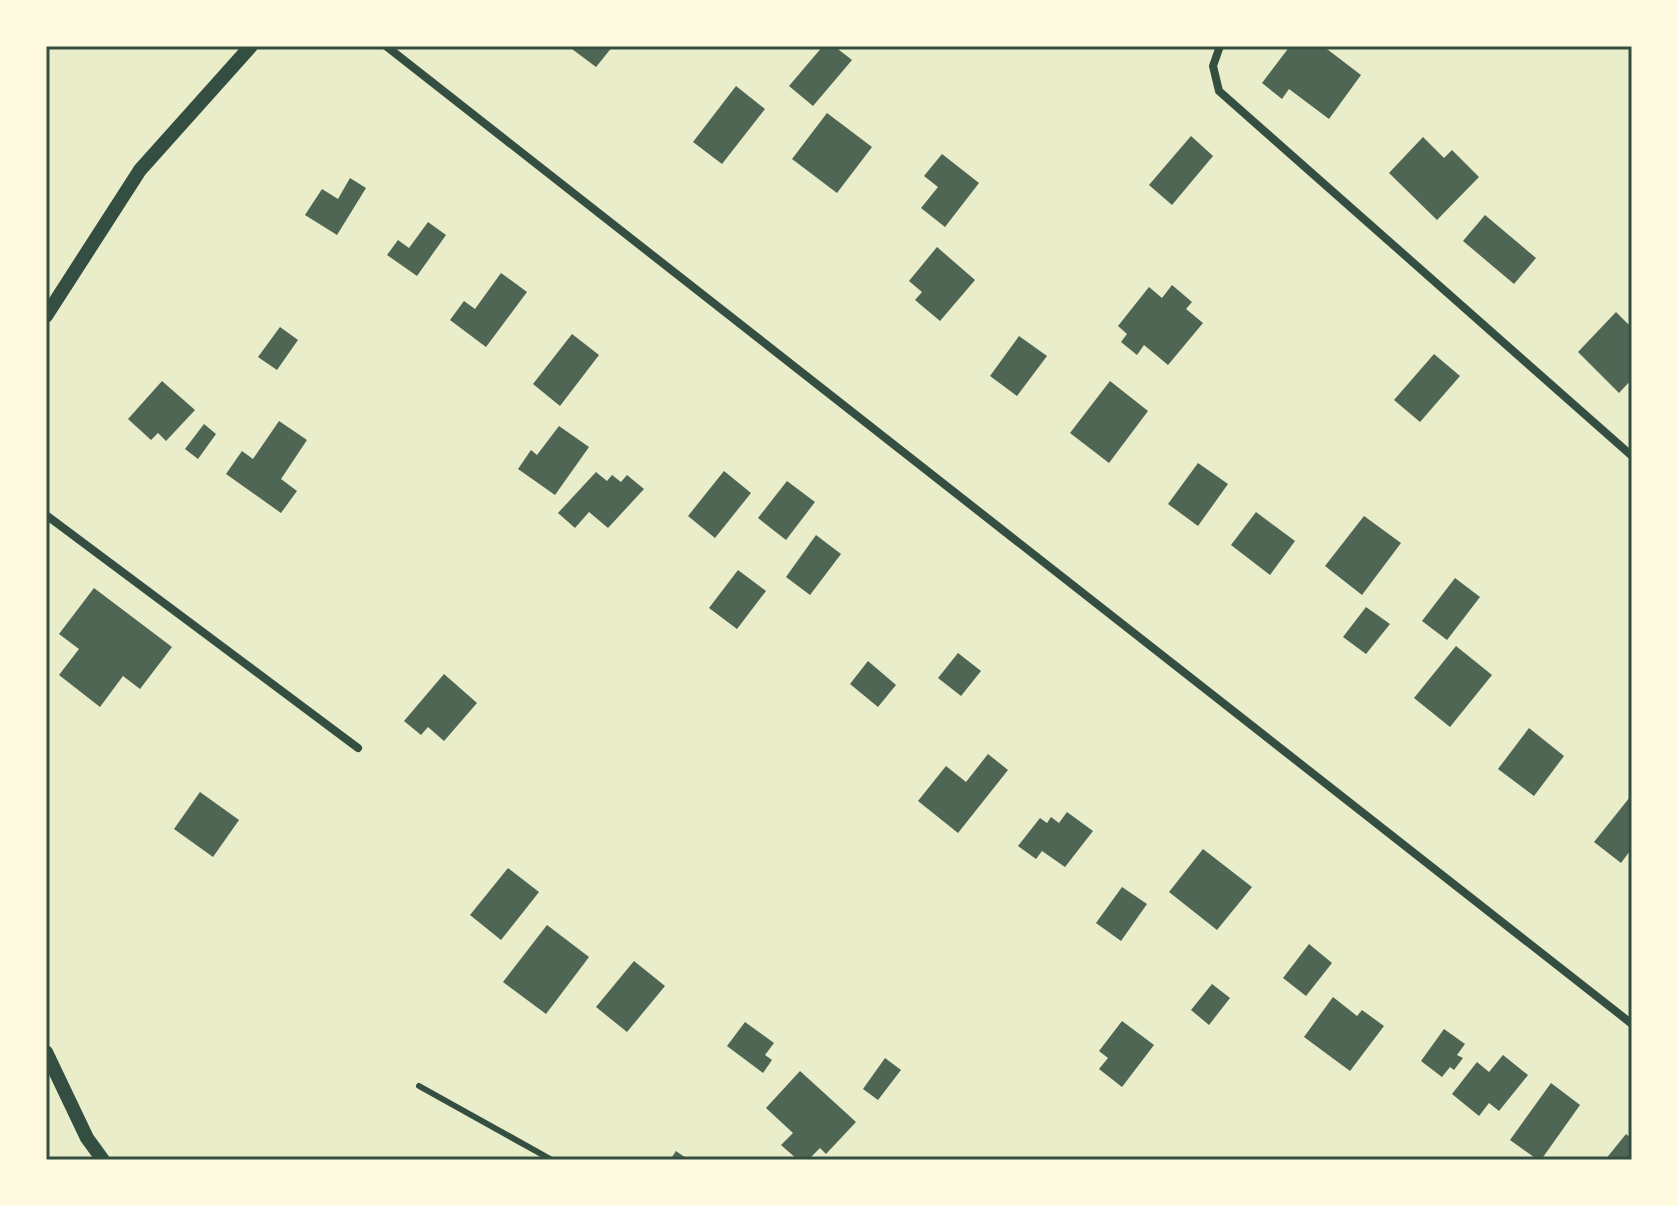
<svg xmlns="http://www.w3.org/2000/svg" width="1678" height="1206" viewBox="0 0 1678 1206" font-family="'Work Sans',sans-serif">
<rect width="100%" height="100%" fill="#e9edc9"/>
<!-- building -->
<g fill="#4f6655">
<path d="M 568,46 L 613,46 L 596,67 Z"/>
<path d="M 823,46 L 834,46 L 852,60 L 813,106 L 789,86 Z"/>
<path d="M 1290,46 L 1323,46 L 1361,75 L 1329,119 L 1289,89 L 1282,99 L 1262,83 Z"/>
<path d="M 736,86 L 765,109 L 722,164 L 693,142 Z"/>
<path d="M 827,113 L 872,147 L 837,193 L 792,159 Z"/>
<path d="M 1191,136 L 1213,156 L 1172,205 L 1149,185 Z"/>
<path d="M 1423,137 L 1444,158 L 1452,150 L 1479,177 L 1437,220 L 1389,173 Z"/>
<path d="M 942,154 L 979,183 L 945,227 L 921,208 L 938,187 L 924,176 Z"/>
<path d="M 350,178 L 366,188 L 337,235 L 305,215 L 322,189 L 338,199 Z"/>
<path d="M 1485,215 L 1536,258 L 1514,284 L 1463,241 Z"/>
<path d="M 428,222 L 446,235 L 417,276 L 387,255 L 398,240 L 409,248 Z"/>
<path d="M 937,247 L 975,280 L 940,321 L 915,300 L 922,292 L 909,281 Z"/>
<path d="M 501,273 L 527,292 L 486,347 L 450,320 L 464,301 L 475,309 Z"/>
<path d="M 1172,285 L 1192,302 L 1186,309 L 1203,323 L 1168,365 L 1144,345 L 1137,355 L 1121,342 L 1127,334 L 1118,326 L 1149,287 L 1162,298 Z"/>
<path d="M 1616,312 L 1632,328 L 1632,379 L 1619,393 L 1578,352 Z"/>
<path d="M 280,327 L 298,340 L 277,370 L 258,357 Z"/>
<path d="M 572,334 L 599,355 L 560,406 L 533,384 Z"/>
<path d="M 1019,336 L 1047,356 L 1017,396 L 990,376 Z"/>
<path d="M 1434,354 L 1460,376 L 1420,422 L 1394,400 Z"/>
<path d="M 162,381 L 195,410 L 166,441 L 158,433 L 151,440 L 128,419 Z"/>
<path d="M 1110,381 L 1148,411 L 1109,463 L 1070,433 Z"/>
<path d="M 279,421 L 307,440 L 281,479 L 297,491 L 281,513 L 226,474 L 242,451 L 253,459 Z"/>
<path d="M 204,424 L 216,434 L 198,459 L 185,449 Z"/>
<path d="M 559,426 L 589,447 L 555,495 L 518,469 L 531,450 L 537,455 Z"/>
<path d="M 1198,463 L 1228,484 L 1198,526 L 1168,504 Z"/>
<path d="M 724,471 L 751,493 L 715,538 L 688,516 Z"/>
<path d="M 596,472 L 607,481 L 612,475 L 621,482 L 627,475 L 644,489 L 608,528 L 589,512 L 575,528 L 558,513 Z"/>
<path d="M 787,481 L 815,502 L 786,540 L 758,518 Z"/>
<path d="M 1256,512 L 1295,541 L 1270,575 L 1231,545 Z"/>
<path d="M 1364,516 L 1401,543 L 1362,595 L 1325,566 Z"/>
<path d="M 816,535 L 841,554 L 810,595 L 786,577 Z"/>
<path d="M 738,570 L 766,591 L 737,629 L 709,608 Z"/>
<path d="M 1455,578 L 1480,597 L 1447,640 L 1422,621 Z"/>
<path d="M 94,588 L 172,647 L 140,689 L 123,676 L 100,707 L 59,675 L 79,649 L 59,634 Z"/>
<path d="M 1366,607 L 1390,624 L 1366,654 L 1343,637 Z"/>
<path d="M 1456,646 L 1492,675 L 1450,727 L 1414,698 Z"/>
<path d="M 958,653 L 981,671 L 961,696 L 938,678 Z"/>
<path d="M 868,661 L 896,685 L 878,707 L 850,684 Z"/>
<path d="M 444,674 L 477,703 L 444,741 L 428,727 L 421,735 L 404,721 Z"/>
<path d="M 1529,728 L 1564,756 L 1534,796 L 1498,769 Z"/>
<path d="M 988,754 L 1008,770 L 958,833 L 918,801 L 946,766 L 966,782 Z"/>
<path d="M 200,792 L 239,820 L 213,857 L 174,829 Z"/>
<path d="M 1630,797 L 1632,799 L 1632,848 L 1621,863 L 1594,842 Z"/>
<path d="M 1067,812 L 1093,831 L 1065,867 L 1042,851 L 1036,859 L 1018,846 L 1040,818 L 1047,823 L 1051,817 L 1059,823 Z"/>
<path d="M 1203,849 L 1252,887 L 1217,930 L 1169,892 Z"/>
<path d="M 508,868 L 539,892 L 501,940 L 470,915 Z"/>
<path d="M 1122,887 L 1147,904 L 1121,941 L 1096,923 Z"/>
<path d="M 547,925 L 589,957 L 546,1014 L 503,982 Z"/>
<path d="M 1309,944 L 1332,963 L 1306,996 L 1283,978 Z"/>
<path d="M 634,961 L 665,986 L 627,1032 L 596,1007 Z"/>
<path d="M 1212,984 L 1230,998 L 1209,1025 L 1191,1010 Z"/>
<path d="M 1333,997 L 1357,1016 L 1362,1010 L 1384,1026 L 1350,1071 L 1304,1037 Z"/>
<path d="M 1122,1021 L 1154,1045 L 1122,1087 L 1099,1069 L 1108,1058 L 1099,1051 Z"/>
<path d="M 745,1022 L 774,1043 L 765,1055 L 772,1060 L 763,1073 L 727,1046 Z"/>
<path d="M 1444,1029 L 1465,1044 L 1457,1055 L 1463,1058 L 1454,1070 L 1450,1067 L 1442,1077 L 1421,1061 Z"/>
<path d="M 1503,1055 L 1528,1075 L 1499,1111 L 1489,1103 L 1479,1116 L 1452,1094 L 1477,1062 L 1489,1072 Z"/>
<path d="M 885,1058 L 901,1070 L 878,1100 L 863,1089 Z"/>
<path d="M 800,1071 L 856,1122 L 826,1154 L 820,1148 L 808,1160 L 798,1160 L 781,1145 L 793,1133 L 766,1108 Z"/>
<path d="M 1551,1083 L 1580,1105 L 1541,1160 L 1538,1160 L 1510,1140 Z"/>
<path d="M 1626,1134 L 1632,1139 L 1632,1160 L 1605,1160 Z"/>
<path d="M 676,1151 L 689,1160 L 670,1160 Z"/>
</g>
<g fill="none" stroke-linecap="round" stroke-linejoin="round">
<!-- service -->
<path stroke="#344e41" stroke-width="6" d="M 419,1086 L 552,1160"/>
<!-- minor -->
<g stroke="#344e41" stroke-width="8">
<path d="M 386,46 L 1632,1024"/>
<path d="M 1220,46 L 1213,66 L 1219,91 L 1632,456"/>
<path d="M 46,515 L 358,748"/>
</g>
<!-- tertiary -->
<g stroke="#344e41" stroke-width="14">
<path d="M 46,316 L 140,170 L 251,46"/>
<path d="M 46,1052 L 87,1138 L 103,1160"/>
</g>
</g>
<!-- border -->
<rect width="1678" height="1206" fill="none" stroke="#fefae0" stroke-width="96"/>
<rect x="48" y="48" width="1582" height="1110" fill="none" stroke="#344e41" stroke-width="3"/>
</svg>
